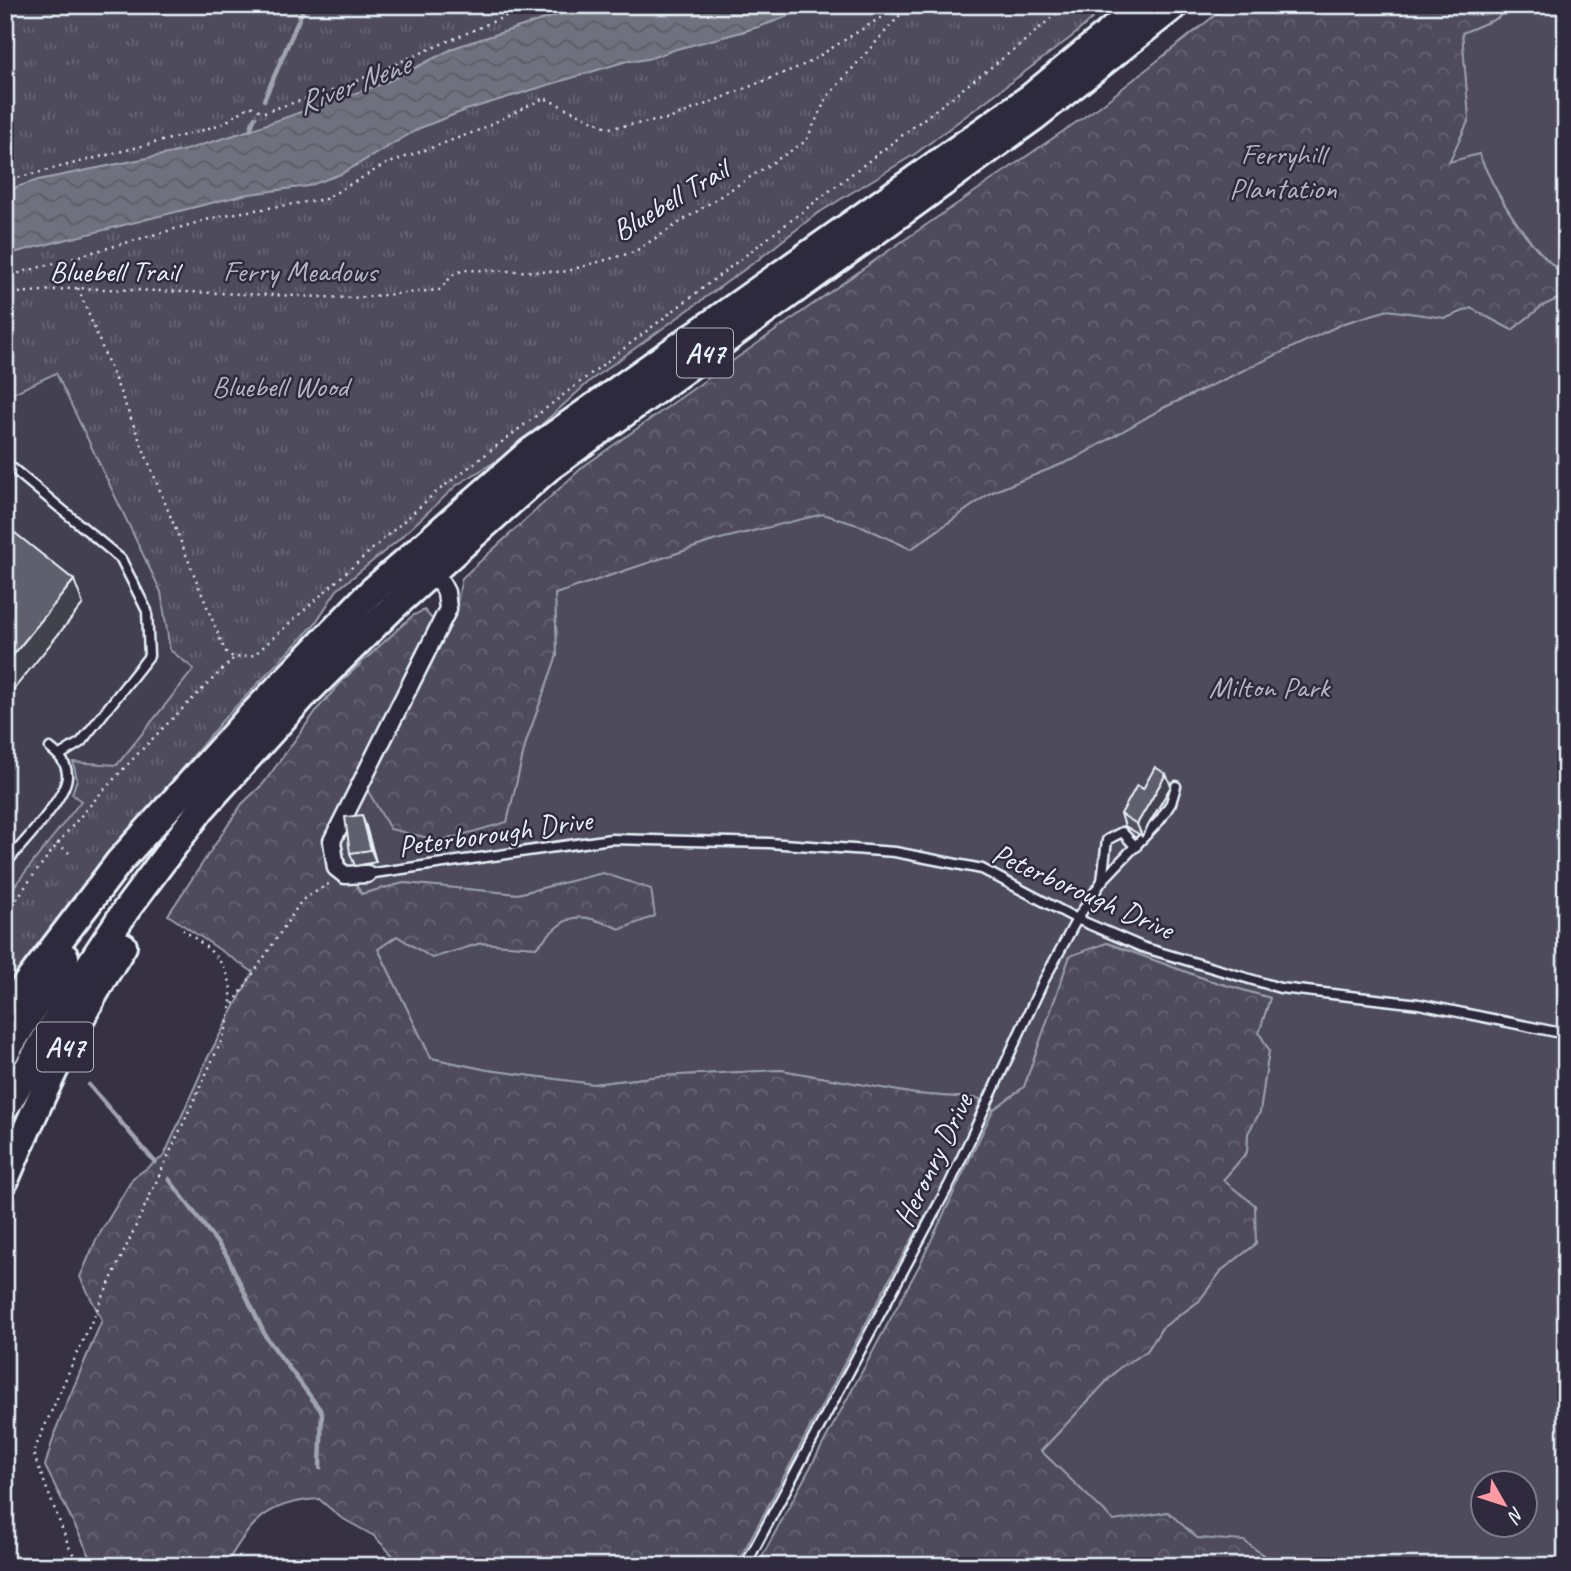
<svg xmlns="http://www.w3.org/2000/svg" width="1571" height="1571" viewBox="0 0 1571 1571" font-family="Caveat,sans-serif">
<defs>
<pattern id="forest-crowns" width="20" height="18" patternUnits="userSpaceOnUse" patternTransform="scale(1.75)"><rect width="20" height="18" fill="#4d4b5c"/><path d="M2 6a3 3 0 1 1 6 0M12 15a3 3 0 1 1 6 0" fill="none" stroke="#676574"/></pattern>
<pattern id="park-tufts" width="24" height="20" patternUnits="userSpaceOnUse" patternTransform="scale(1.75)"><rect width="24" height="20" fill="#4d4b5c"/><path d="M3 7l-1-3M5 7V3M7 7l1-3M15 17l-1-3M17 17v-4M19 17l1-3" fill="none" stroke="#676574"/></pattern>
<pattern id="water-waves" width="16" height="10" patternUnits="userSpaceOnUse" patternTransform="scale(1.75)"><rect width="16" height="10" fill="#70717f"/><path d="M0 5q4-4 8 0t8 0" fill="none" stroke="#5b5c64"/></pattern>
</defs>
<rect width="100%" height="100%" fill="#363244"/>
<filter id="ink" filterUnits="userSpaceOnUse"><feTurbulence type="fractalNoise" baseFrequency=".0143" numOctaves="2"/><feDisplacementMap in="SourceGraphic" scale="14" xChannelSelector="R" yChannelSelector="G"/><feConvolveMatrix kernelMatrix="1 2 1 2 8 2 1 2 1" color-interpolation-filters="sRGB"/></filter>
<g filter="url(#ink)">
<!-- built -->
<path fill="#433f51" d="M 55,372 L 145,557 L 161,592 L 167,618 L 194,669 L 117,765 L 77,779 L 81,801 L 5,898 L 5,397 Z"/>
<!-- green -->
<g fill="#4d4b5c" stroke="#9a9eaa" stroke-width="2" fill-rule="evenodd">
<path d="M 1508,5 L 1566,5 L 1566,273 L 1562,274 C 1524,240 1499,201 1479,155 L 1449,163 L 1469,119 L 1462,33 L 1498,18 Z"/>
<path d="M 1559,298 L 1566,302 L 1566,1566 L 1278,1566 L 1244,1542 L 1197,1538 L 1168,1512 L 1114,1522 L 1041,1451 L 1119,1368 L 1147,1351 L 1162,1328 L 1199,1301 L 1222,1270 L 1256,1244 L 1223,1180 L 1247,1152 L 1248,1133 L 1260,1112 L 1269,1050 L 1259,1033 L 1270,998 L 1208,980 L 1107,943 L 1070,956 L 1024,1087 L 993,1110 L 981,1099 L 915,1094 L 781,1070 L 661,1076 L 593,1084 L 487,1070 L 431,1058 L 378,949 L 397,936 L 432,958 L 481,943 L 537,947 C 570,910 577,912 621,929 L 603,873 L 518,894 L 404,883 L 361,894 L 339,849 L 347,800 L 364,783 L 507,822 L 526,742 L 557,655 L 555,594 L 716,540 L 823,513 L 864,527 L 911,549 L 990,493 L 1074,459 L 1163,408 L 1344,323 L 1388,310 L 1446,318 L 1471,308 L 1512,330 L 1542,306 ZM 1484,1484 L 1526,1484 L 1526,1526 L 1484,1526 Z"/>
</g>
<!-- forest -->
<g fill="url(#forest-crowns)" stroke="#9a9eaa" stroke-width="2">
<path d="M 1228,5 L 1508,5 L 1498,18 L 1462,33 L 1469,119 L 1449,162 L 1479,154 C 1499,201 1524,240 1562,274 L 1566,273 L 1566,302 L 1559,298 L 1542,306 L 1512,330 L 1471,308 L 1446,318 L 1388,310 L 1344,323 L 1163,408 L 1074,459 L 990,493 L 911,549 L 864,527 L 823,514 L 716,540 L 555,594 L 557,655 L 526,742 L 507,822 L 441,841 L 390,829 L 364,784 L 347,800 L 339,849 L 361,894 L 404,883 L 518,894 L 603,873 L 651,889 L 655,916 L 621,929 C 577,912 570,910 537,947 L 481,943 L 432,958 L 397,936 L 378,949 L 431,1058 L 487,1070 L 593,1084 L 661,1076 L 781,1070 L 915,1094 L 981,1099 L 958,1159 L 894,1271 L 736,1566 L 403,1566 L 374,1536 L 340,1517 L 319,1499 C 266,1502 251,1522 225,1566 L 95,1566 L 45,1466 L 56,1429 L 102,1320 L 80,1277 L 96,1240 L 133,1178 L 164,1156 L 207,1059 L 253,972 L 168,915 L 242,804 L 263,784 L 319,707 L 345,678 L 412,616 L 424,610 L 434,621 L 449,621 L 456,608 L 462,578 L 584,466 L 891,249 L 1100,106 Z"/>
<path d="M 1107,943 L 1208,980 L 1270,998 L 1259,1033 L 1269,1050 L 1260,1112 L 1248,1133 L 1247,1152 L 1223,1180 L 1255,1205 L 1256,1244 L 1222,1270 L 1199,1301 L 1162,1328 L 1147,1351 L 1119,1368 L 1041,1451 L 1114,1521 L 1168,1512 L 1197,1538 L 1244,1541 L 1278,1566 L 757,1566 L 919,1266 L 993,1110 L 1024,1087 L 1070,956 Z"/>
</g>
<!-- park -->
<path fill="url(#park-tufts)" stroke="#9a9eaa" stroke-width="2" d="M 5,5 L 1107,5 L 1074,35 L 915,154 L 815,215 L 759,259 L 591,380 L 511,452 L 457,485 L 396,542 L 337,590 L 314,625 L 222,721 L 127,836 L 5,994 L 5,898 L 81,801 L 72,794 L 77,779 L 73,762 L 117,765 L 194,669 L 170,650 L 161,592 L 56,373 L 5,397 Z"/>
<!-- water -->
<path fill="url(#water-waves)" stroke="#a0a4af" stroke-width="2" d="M 589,5 L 812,5 C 771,26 728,36 684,47 C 664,52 648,62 627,61 L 466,110 L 420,128 L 341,174 L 308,186 L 243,195 L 5,255 L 5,191 L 38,180 L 182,151 L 244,132 L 387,82 L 456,47 Z"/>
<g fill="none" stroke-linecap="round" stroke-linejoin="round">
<!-- stream -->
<g stroke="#a0a4af" stroke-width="4.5">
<path d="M 107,13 L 110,5"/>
<path d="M 264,100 L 305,5"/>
<path d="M 250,130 L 255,117"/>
<path d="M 89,1085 L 155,1162"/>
<path d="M 169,1179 L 227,1256 L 266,1337 L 322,1412 L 320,1468"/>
</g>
<defs>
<g id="service">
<path d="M 5,462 L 121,559 L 147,611 L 149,656 L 81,742 L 60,755"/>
<path d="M 5,864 C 20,846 69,796 67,774 C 66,762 59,755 50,748"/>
<path d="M 367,874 L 611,839 L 769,843 L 895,852 L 982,869 L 1077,919 L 1142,947 L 1280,988 L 1419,1004 L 1566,1034"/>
<path d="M 1102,881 L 1107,840 L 1122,832 L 1136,847"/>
<path d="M 745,1566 L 950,1183 L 1043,982 L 1077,919 L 1102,881 L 1160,820 L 1171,803 L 1176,786"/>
</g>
<path id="minor" d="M 367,874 L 345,875 L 336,868 L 332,841 L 448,609 L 446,592 L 434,569"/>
<g id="trunk">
<path d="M 5,1012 L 119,862 L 250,717 L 371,592 L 530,452 L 1031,97 L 1142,5"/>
<path d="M 5,1053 L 65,957"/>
<path d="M 5,1108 L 77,984 L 126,910 L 201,809 L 304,695 L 393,607 L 547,469 L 1034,117 L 1175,5"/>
<path d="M 5,1180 C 39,1099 75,1021 123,946"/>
</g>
</defs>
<!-- service casing -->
<use href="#service" stroke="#e8f1f8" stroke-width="13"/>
<!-- minor casing -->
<use href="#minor" stroke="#e8f1f8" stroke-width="21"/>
<!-- trunk casing -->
<use href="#trunk" stroke="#e8f1f8" stroke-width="32"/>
<!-- path -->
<g stroke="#e8f1f8" stroke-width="2.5" stroke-dasharray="2 5" stroke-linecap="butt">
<path d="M 5,181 L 197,132 L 224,123 L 250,106 L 264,112 L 338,89 L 522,9 L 544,5"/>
<path d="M 5,277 L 224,215 L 325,199 L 384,165 L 477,131 L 544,98 L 609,128 L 669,119 L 806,64 L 901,5"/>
<path d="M 78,288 L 225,651 L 234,658"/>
<path d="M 5,294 L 78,288 L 352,298 L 439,290 L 453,275 L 463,270 L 563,272 L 634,252 L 806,141 L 827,97 L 909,5"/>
<path d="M 57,843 L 69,853"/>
<path d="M 5,917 C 67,819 152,739 234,658 L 254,655 L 434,494 L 1020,45 L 1066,5"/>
<path d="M 233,1004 L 302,900 L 330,883"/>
<path d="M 81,1566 L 70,1549 L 33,1453 L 78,1351 L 225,1033 C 240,979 228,960 183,930"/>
</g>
<!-- service -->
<use href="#service" stroke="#2f2a3d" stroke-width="8"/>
<!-- minor -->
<use href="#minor" stroke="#2f2a3d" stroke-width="16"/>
<!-- trunk -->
<use href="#trunk" stroke="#2f2a3d" stroke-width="26"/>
</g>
<!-- wall -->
<g fill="#53515f" stroke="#e8f1f8" stroke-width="2">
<path d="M 1171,786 L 1142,836 L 1125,826 L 1121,814 L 1143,789 Z"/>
<path d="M 366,827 L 376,862 L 355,866 L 350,853 Z"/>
</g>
<!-- shaded-wall -->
<g fill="#43424d" stroke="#e8f1f8" stroke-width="2">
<path d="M 74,580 L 83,604 L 5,700 L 5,665 Z"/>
<path d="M 1166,774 L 1171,786 L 1142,836 L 1137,824 Z"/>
<path d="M 362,815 L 366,827 L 376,862 L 371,850 Z"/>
</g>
<!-- building -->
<g fill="#605e6e" stroke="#e8f1f8" stroke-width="2">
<path d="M 5,525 L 74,580 L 5,665 Z"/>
<path d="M 1155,767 L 1166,774 L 1137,824 L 1121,814 L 1137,785 L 1143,789 Z"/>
<path d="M 362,815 L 371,850 L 350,853 L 345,817 Z"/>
</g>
</g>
<g text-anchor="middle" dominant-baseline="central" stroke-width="5" stroke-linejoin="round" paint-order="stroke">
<!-- shield labels -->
<g fill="#2f2a3d" stroke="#b0b5c0" stroke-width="2">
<rect x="677" y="328.5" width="56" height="49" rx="5"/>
<rect x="37" y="1022.5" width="56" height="49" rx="5"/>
</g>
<g font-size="28" font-weight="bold" fill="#e8f1f8">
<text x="705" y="353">A47</text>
<text x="65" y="1047">A47</text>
</g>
<!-- park labels -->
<g font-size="30" fill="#b2b7c1" stroke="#2f2a3d">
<text x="1283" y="154">Ferryhill<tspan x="1283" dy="34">Plantation</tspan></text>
<text x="300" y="271">Ferry Meadows</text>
<text x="280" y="386">Bluebell Wood</text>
<text x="1269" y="687">Milton Park</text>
</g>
<!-- street labels -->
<g font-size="30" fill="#e8f1f8" stroke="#2f2a3d">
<text transform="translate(670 200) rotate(-31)">Bluebell Trail</text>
<text x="114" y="271">Bluebell Trail</text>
<text transform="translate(495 833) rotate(-8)">Peterborough Drive</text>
<text transform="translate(1083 891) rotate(24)">Peterborough Drive</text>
<text transform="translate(933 1160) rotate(-64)">Heronry Drive</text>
</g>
<!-- water labels -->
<g font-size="32" font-style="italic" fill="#b2b7c2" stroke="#2f2a3d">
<text transform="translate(353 84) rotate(-21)">River Nene</text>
</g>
</g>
<!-- margin -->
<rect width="1571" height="1571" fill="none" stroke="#2f2a3d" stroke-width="28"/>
<rect x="14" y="14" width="1543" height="1543" fill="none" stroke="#e8f1f8" stroke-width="2.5" filter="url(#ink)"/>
<!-- north arrow -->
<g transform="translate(1504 1504) rotate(129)"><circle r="33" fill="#2f2a3d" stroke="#797a88" stroke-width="2"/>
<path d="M0-5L12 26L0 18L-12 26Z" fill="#ff9aa2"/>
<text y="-10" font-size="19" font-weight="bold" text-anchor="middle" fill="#e8f1f8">N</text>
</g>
</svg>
